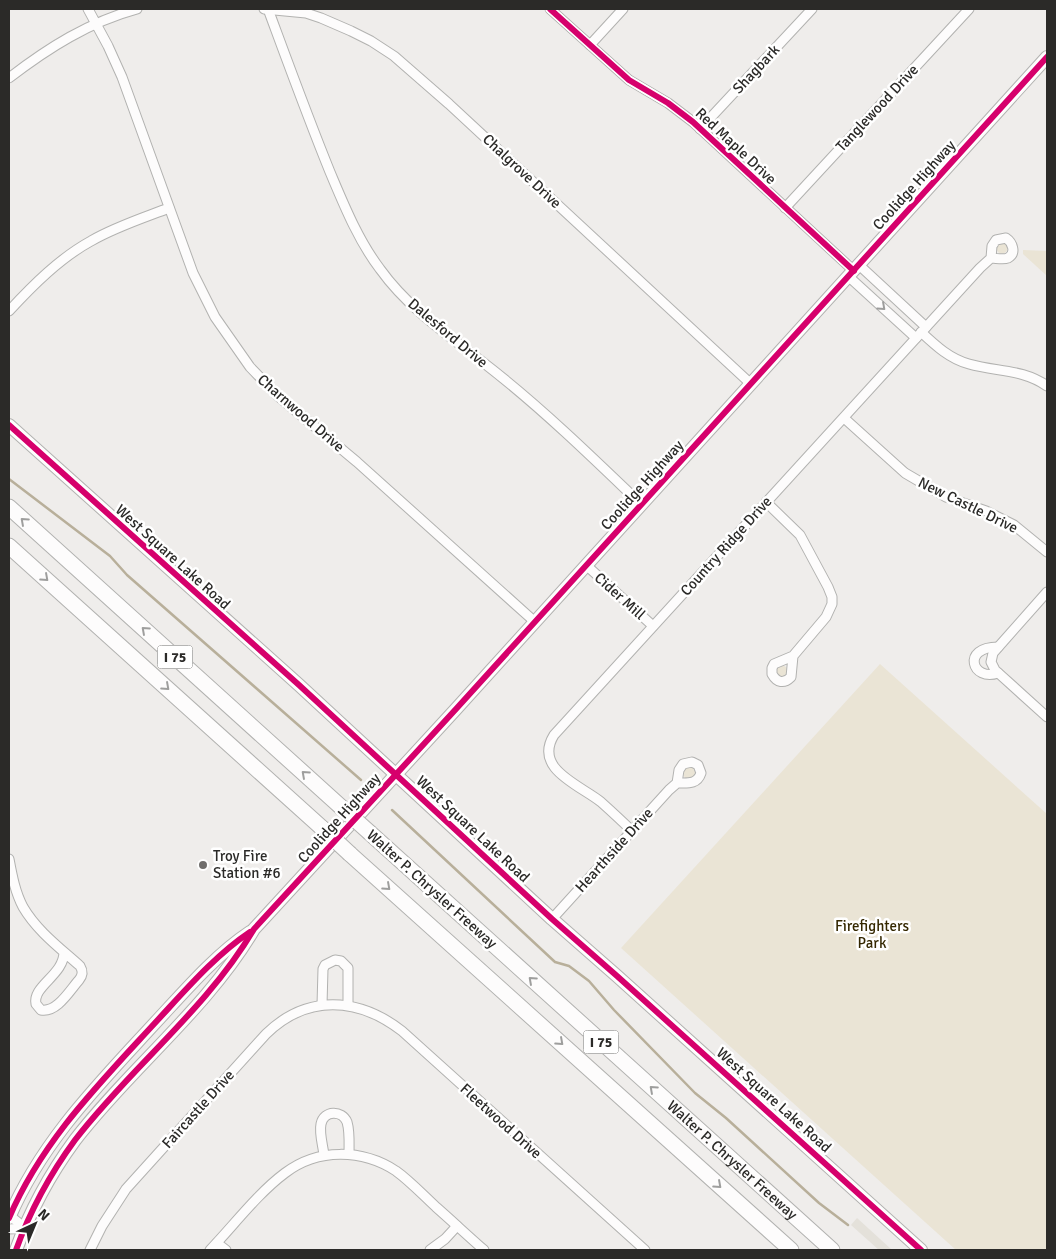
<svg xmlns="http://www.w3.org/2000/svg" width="1056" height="1259" viewBox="0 0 1056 1259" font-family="Signika,sans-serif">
<rect width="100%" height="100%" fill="#efedeb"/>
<!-- built -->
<path fill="#e4e1da" d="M 857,1218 L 892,1250 L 879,1250 L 851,1225 Z"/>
<!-- green -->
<g fill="#eae4d5">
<circle cx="1002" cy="248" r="5.5"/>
<path d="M 1023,250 L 1047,251 L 1047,276 L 1023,254 Z"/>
<path d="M 880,664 L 1047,814 L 1047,1250 L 956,1250 L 621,948 Z"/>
<circle cx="782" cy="671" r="5.5"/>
<circle cx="689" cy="773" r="6"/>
</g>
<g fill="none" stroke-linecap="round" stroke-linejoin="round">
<!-- stream -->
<g stroke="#b8af9a" stroke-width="2.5">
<path d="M 9,479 L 110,556 L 127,575 L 361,780"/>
<path d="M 392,810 L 555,962 L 569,966 L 589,981 L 614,1010 L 695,1093 L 726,1118 L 819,1203 L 848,1225"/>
</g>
<defs>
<g id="street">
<path d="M 88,9 L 108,46 L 122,77 L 193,273 L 215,317 L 250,367 L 278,396 L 357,462 L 535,622"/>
<path d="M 264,9 L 306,13 L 321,18 L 351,31 L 371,41 L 394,56 L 449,104 L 751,384"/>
<path d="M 268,9 C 288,63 308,118 330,172 C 344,205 358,240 380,269 C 413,315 462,344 504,379 C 552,418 597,462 641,504"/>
<path d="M 550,9 L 629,80 L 668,103 L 693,122 L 854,271"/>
<path d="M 590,45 L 623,9"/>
<path d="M 9,78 C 48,48 89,22 137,9"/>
<path d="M 700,129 L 812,9"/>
<path d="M 785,208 L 969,9"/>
<path d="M 859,265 L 926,327"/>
<path d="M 848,276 L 916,338"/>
<path d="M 9,311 C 33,285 60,258 91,241 C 115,227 143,218 169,208"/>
<path d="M 921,332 C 936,346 950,359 969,364 C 997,372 1023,369 1047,386"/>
<path d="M 844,418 L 905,473 L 946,497 L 986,511 L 1014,525 L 1047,552"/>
<path d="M 766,502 L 800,535 L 828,587 L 832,597 L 832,604 L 826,617 L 793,656 L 774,664 L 772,668 L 772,674 C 777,683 784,684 791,677 L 793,656"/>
<path d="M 586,565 L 653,626"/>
<path d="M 1047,592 L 993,653 L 991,662 L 995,670 L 1047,717"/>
<path d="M 998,647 C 961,647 972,682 998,673"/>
<path d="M 632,831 C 622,821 611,811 601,802 C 580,785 533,769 554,735 L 980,268 L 991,258 C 996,258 1003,260 1008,258 C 1017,253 1012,242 1006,238 L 996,240 L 992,246 L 991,258"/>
<path d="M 9,859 C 12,875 15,892 23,907 C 37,931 60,948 80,966 C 83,971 83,975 79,980 C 70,990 57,1013 41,1010 L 36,1004 C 32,986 64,975 64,952"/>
<path d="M 552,919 L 669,790 L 677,783 C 687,783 697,785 701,773 L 698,765 L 692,762 L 683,764 L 679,770 L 677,783"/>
<path d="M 322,1005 L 323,969 L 325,965 L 335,960 L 341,961 L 348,968 L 348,1005"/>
<path d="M 324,1155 C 323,1146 319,1133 321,1124 C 324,1110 342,1110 347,1122 C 350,1132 349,1144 349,1154"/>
<path d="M 9,1215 L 25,1228"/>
<path d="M 9,1229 L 25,1228"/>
<path d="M 217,1243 L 226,1250"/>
<path d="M 90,1250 L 102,1226 L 126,1189 L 266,1034 C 307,994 358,997 402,1031 L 645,1250"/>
<path d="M 210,1250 C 234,1225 257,1194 285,1173 C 318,1148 362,1149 396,1171 C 410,1181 423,1195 436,1207 C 452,1221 468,1236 484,1250"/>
<path d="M 430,1250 L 445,1239 L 457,1226"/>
</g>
<g id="secondary">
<path d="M 9,425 L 299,685 L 552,919 L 617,976 L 921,1250"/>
<path d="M 9,1218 C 42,1141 98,1085 154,1024 C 183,993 214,956 250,932"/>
<path d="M 16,1250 C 30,1211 50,1174 75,1140 C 131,1067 207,1009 254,929 L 456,709 L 1047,57"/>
</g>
<g id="highway">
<path d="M 9,507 L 341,807"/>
<path d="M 9,546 L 322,828"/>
<path id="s1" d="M 370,833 L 832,1250"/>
<path d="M 350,854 L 791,1250"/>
</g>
</defs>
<!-- street casing -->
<use href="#street" stroke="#b2b2b0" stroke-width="11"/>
<!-- secondary casing -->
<use href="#secondary" stroke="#b2b2b0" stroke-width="14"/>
<!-- highway casing -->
<use href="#highway" stroke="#b2b2b0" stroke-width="17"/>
<!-- street -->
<use href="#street" stroke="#fdfcfc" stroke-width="9"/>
<!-- secondary -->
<use href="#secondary" stroke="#fdfcfc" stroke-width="12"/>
<!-- highway -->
<use href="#highway" stroke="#fdfcfc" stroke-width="15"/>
<defs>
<g id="highway-bridge">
<path d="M 341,807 L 370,833"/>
<path d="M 322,828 L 350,854"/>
</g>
</defs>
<!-- highway-bridge casing -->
<use href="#highway-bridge" stroke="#b2b2b0" stroke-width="17" stroke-linecap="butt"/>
<!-- highway-bridge -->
<use href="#highway-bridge" stroke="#fdfcfc" stroke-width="15"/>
<defs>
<g id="cycleway">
<path d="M 550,9 L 629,80 L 668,103 L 693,122 L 854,271"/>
<path d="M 9,425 L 299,685 L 552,919 L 617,976 L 921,1250"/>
<path d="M 9,1218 C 42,1141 98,1085 154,1024 C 183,993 214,956 250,932"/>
<path d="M 16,1250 C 30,1211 50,1174 75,1140 C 131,1067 207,1009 254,929 L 456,709 L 1047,57"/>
</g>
</defs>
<!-- cycleway casing -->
<use href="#cycleway" stroke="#fff" stroke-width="9"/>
<!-- cycleway -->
<use href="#cycleway" stroke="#d6006c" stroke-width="6"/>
</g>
<!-- one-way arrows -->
<defs><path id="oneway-chevron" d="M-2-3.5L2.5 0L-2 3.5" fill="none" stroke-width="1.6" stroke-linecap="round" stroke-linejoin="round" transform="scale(1.25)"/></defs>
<g stroke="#9e9e9d">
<use href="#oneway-chevron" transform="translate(882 307) rotate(42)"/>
<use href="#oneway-chevron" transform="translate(24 521) rotate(-138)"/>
<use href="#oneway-chevron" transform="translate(45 578) rotate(42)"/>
<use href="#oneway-chevron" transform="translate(145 630) rotate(-138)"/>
<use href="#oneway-chevron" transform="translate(166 687) rotate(42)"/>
<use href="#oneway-chevron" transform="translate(305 774) rotate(-138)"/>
<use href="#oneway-chevron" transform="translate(387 887) rotate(42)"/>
<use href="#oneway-chevron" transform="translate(532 980) rotate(-138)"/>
<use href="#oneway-chevron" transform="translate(560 1042) rotate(42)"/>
<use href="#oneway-chevron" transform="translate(653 1089) rotate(-138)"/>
<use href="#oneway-chevron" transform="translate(718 1185) rotate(42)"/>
</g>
<!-- markers -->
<circle fill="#706e6c" stroke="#fff" stroke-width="2" cx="203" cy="865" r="5"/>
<g text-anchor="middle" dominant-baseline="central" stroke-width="5" stroke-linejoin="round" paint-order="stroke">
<!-- shield labels -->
<g fill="#fff" stroke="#6b6a68" stroke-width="1">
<rect x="157.5" y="645.5" width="35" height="23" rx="4"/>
<rect x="583.5" y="1030.5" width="35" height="23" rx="4"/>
</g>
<g font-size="14" font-weight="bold" fill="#2b2a28">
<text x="175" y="657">I 75</text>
<text x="601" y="1042">I 75</text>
</g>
<!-- street labels -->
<g font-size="15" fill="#2b2a28" stroke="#fff">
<text transform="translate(756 69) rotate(-47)">Shagbark</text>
<text transform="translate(877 108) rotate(-47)">Tanglewood Drive</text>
<text transform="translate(736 146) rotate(43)">Red Maple Drive</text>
<text transform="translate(522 171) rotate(43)">Chalgrove Drive</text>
<text transform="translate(914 185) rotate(-48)">Coolidge Highway</text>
<text transform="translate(448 333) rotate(40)">Dalesford Drive</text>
<text transform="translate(301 413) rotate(41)">Charnwood Drive</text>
<text transform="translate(642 485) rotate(-48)">Coolidge Highway</text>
<text transform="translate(968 505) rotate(26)">New Castle Drive</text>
<text transform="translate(726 546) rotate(-48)">Country Ridge Drive</text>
<text transform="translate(173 557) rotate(42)">West Square Lake Road</text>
<text transform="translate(620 596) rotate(42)">Cider Mill</text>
<text transform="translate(339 818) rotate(-48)">Coolidge Highway</text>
<text transform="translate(473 829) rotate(43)">West Square Lake Road</text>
<text transform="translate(614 850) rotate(-48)">Hearthside Drive</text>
<text transform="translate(432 889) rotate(42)">Walter P. Chrysler Freeway</text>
<text transform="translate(774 1100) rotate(42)">West Square Lake Road</text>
<text transform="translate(198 1109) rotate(-48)">Faircastle Drive</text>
<text transform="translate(501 1121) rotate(42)">Fleetwood Drive</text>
<text stroke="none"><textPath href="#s1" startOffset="488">Walter P. Chrysler Freeway</textPath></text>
</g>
<!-- poi labels -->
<g font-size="15" fill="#2b2a28" stroke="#fff" text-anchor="start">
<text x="213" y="856">Troy Fire<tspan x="213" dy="17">Station #6</tspan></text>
</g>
<!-- park labels -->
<g font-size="15" fill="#342700" stroke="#fff">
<text x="872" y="926">Firefighters<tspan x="872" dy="17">Park</tspan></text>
</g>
</g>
<!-- border -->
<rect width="1056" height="1259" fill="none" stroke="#2b2a28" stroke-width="20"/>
<!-- north arrow -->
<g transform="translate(35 1224) rotate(44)" stroke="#ffffff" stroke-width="4" paint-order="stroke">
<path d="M0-4L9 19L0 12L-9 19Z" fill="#2b2a28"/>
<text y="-8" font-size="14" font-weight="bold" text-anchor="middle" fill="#2b2a28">N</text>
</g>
</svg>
